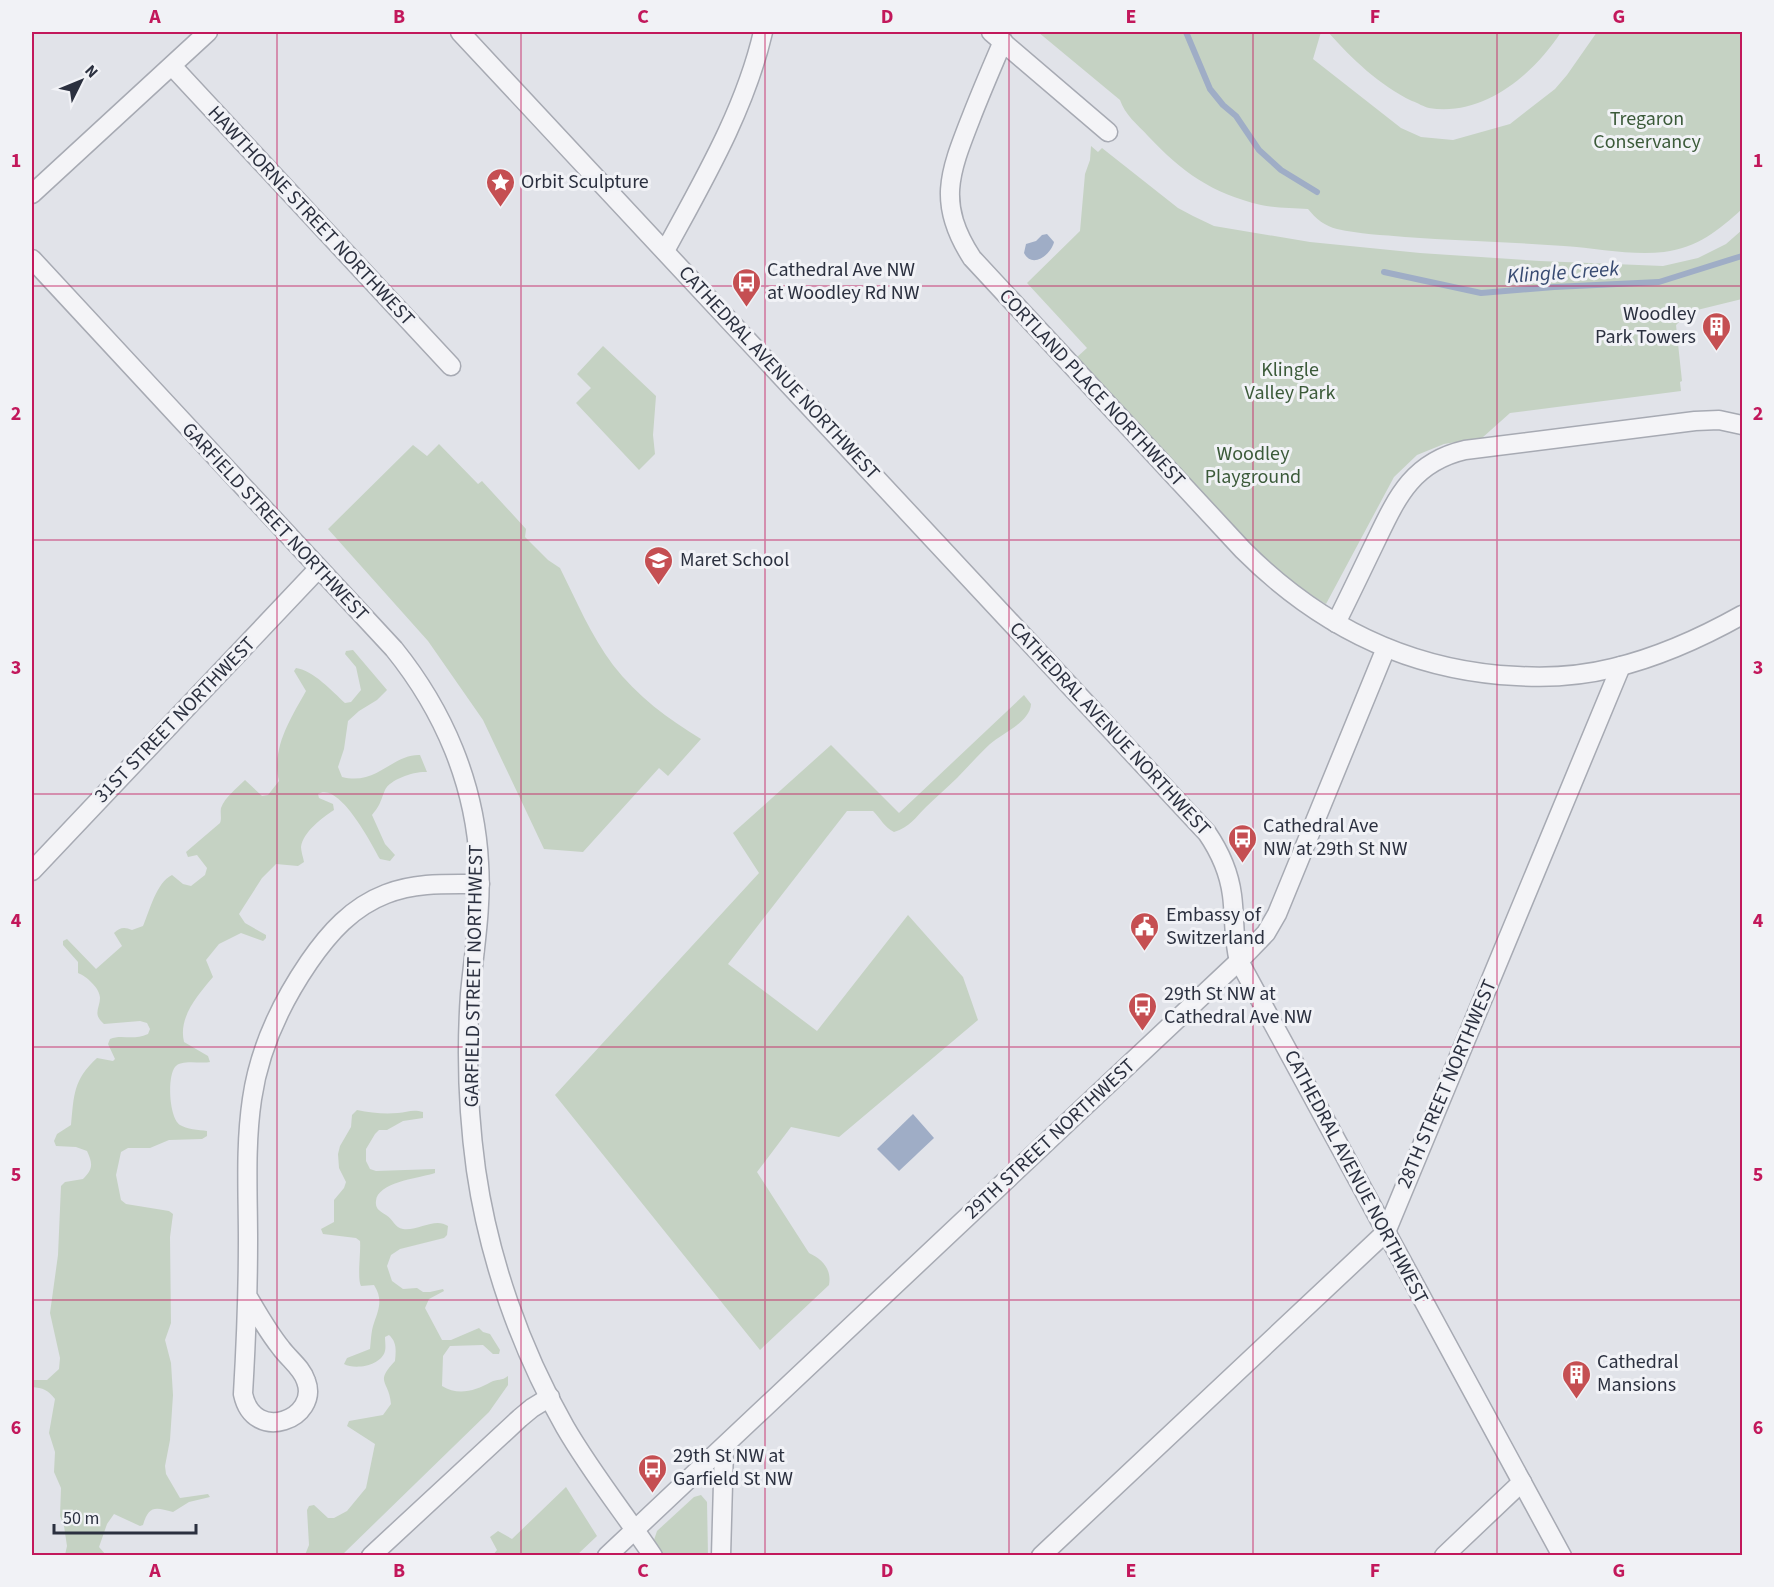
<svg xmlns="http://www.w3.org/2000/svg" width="1774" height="1587" viewBox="0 0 1774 1587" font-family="'Source Sans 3',sans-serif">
<rect width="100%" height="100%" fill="#e1e3e9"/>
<!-- green -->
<g fill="#c5d2c3">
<path d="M 1038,32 L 1321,32 L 1313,59 L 1401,128 L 1421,137 L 1453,140 L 1510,124 L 1555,89 L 1567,75 L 1597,32 L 1742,32 L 1742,209 C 1719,230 1697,248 1664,252 C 1632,256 1597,248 1564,246 C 1511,242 1458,241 1405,237 C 1383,235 1359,234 1337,229 C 1325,226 1316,219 1308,209 C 1293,208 1276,208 1261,205 C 1211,193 1182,172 1148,136 C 1137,124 1125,115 1120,100 Z"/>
<path d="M 1328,32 L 1561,32 C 1534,74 1484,117 1429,108 C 1424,107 1418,103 1412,101 C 1379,85 1352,59 1328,32 Z"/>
<path d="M 1091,146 L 1098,152 L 1102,148 L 1178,208 L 1193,216 L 1214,226 L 1310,242 L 1420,253 L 1540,261 L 1663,266 L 1698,258 L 1726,244 L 1742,230 L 1742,299 L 1689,312 L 1676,325 L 1682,381 L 1680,382 L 1681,391 L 1510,413 L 1482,438 L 1444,444 L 1417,455 L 1394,477 L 1326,604 L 1285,579 L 1246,541 L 1076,358 L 1087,348 L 1027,283 L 1080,231 L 1085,174 L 1090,160 Z"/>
<path d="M 603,346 L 656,396 L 653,435 L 655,454 L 639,470 L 576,403 L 591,388 L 577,374 Z"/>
<path d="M 439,444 L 478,484 L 482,481 L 526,529 L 525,537 L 548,560 L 560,568 C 576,600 591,636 613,665 C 637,696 668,719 701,739 L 668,776 L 659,768 L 583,852 L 544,849 L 483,720 L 428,641 L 328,529 L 413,445 L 427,456 Z"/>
<path d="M 353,650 L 387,690 L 377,700 L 359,711 L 348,721 L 344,749 L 338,767 L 342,777 C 377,786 392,754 420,755 L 427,772 C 415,771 390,779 385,790 C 380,802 381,804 372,815 L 385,844 L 395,855 L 390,861 L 380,859 C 371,843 339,781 318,794 L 319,798 L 333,804 L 334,810 C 322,818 303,832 301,847 C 301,851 303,857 304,862 L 298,866 L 276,864 L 262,878 L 239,914 L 245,923 L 266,935 L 266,938 L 263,941 L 241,933 L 219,944 L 206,960 L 213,977 C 198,995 178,1017 184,1042 L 208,1056 L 210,1062 C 200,1064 181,1059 175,1067 C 167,1077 169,1118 180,1125 C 186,1129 199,1130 207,1131 L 207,1136 L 202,1139 L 169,1140 L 150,1148 L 128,1148 L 121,1152 L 116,1175 L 121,1200 L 126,1204 L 169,1211 L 173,1214 L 170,1237 L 171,1323 L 165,1340 L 171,1363 L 173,1395 L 170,1440 L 165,1466 L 166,1474 L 180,1498 L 208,1494 L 210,1497 L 189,1502 L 173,1512 C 155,1507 149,1505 143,1525 L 140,1526 L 114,1514 L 107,1524 L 99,1547 L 106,1555 L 65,1555 L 67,1546 L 64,1526 L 60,1516 L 61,1488 L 54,1472 L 55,1452 L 49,1433 L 55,1399 C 48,1390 43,1388 32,1387 L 32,1380 L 47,1380 L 59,1369 L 60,1358 L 50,1313 L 58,1255 L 61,1186 L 65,1182 L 83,1179 C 93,1169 93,1164 87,1151 L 76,1147 L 56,1146 L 54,1141 L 57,1134 L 71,1125 C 74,1095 73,1080 97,1058 L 113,1061 L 115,1059 L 108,1044 L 110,1039 C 122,1034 132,1041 148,1034 L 150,1029 L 147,1023 L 140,1021 L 104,1024 C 92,1014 100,1008 100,998 C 100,988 86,976 78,973 L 78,962 L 63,945 L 63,941 L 67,939 L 96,969 L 122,946 L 114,933 C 120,927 125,927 132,930 L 143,926 C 150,910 156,883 172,875 L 183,884 L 191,886 L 205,875 L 207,868 L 197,855 L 188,857 L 186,852 L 220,823 C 222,818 220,814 221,808 C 225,797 237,788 245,780 L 262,796 L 268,795 L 279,781 C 271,748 291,718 306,691 L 294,671 L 296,668 C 314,671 332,691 345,703 L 351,702 L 361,690 L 356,667 L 345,654 L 346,651 Z"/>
<path d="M 1024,695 L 1031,704 C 1030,722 1003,733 990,744 C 978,755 968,767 957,778 C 947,788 936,797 926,807 C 915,818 910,827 894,832 C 884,827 881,819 873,811 L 847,811 L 728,964 L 817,1031 L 908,915 L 963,977 L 978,1020 L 839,1137 L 791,1127 L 757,1172 L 809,1253 C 822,1259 832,1269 829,1285 L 760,1350 L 555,1095 L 759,873 L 733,833 L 831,745 L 899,813 Z"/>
<path d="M 357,1110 C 371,1113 384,1114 398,1113 C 407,1112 413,1109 423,1112 L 423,1118 L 403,1121 L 387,1130 L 379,1130 L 375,1134 L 366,1149 L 366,1161 L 370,1169 L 376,1171 L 435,1169 L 435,1173 L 432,1174 C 417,1178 377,1183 376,1201 C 375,1209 380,1211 386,1215 C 393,1219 395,1228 403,1229 C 419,1231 435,1217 448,1226 L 447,1235 L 444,1238 L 400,1249 L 391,1255 L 387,1266 L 392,1281 L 403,1289 L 417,1288 L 423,1292 L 430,1292 L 443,1289 L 444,1291 L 429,1299 L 425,1308 L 442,1340 L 451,1340 L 479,1328 L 483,1332 L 490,1334 L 500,1350 L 499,1354 L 493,1354 L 483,1345 L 450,1346 L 443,1356 L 442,1386 C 458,1396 475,1391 491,1382 C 497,1379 502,1381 508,1376 L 508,1385 L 489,1412 L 342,1555 L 305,1555 L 309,1545 L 307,1510 L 309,1506 L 314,1505 L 328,1518 L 334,1518 L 347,1511 L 366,1488 L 375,1444 L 347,1426 L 349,1421 L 383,1415 L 391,1404 C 389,1380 374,1383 395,1361 C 396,1351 397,1342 389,1335 L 385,1337 C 385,1341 386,1347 385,1351 C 381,1366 355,1370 344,1364 L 347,1358 L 370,1349 C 371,1341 371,1331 374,1323 C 379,1309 383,1299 374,1285 L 361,1286 C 357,1279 361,1252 360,1241 L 356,1238 L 323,1234 L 321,1229 L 334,1222 L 334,1200 L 344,1188 L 346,1182 L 339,1168 L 338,1154 L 340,1146 L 351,1127 L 352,1115 Z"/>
<path d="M 566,1487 L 597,1536 L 577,1555 L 493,1555 L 497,1550 L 490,1537 L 498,1531 L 512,1539 Z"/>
<path d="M 701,1495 L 707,1502 L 708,1555 L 663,1555 L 654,1540 L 657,1531 L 694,1497 Z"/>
</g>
<!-- water -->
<g fill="#9fadc6">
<path d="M 1047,234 L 1054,242 C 1051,255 1032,269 1024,253 L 1026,244 L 1036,241 L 1042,235 Z"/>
<path d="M 913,1114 L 934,1138 L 899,1171 L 877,1149 Z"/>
</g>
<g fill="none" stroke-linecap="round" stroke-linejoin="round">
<!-- stream -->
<g stroke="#9fadc6" stroke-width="6">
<path d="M 1186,32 L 1210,89 L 1223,105 L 1236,116 L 1259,150 L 1281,170 L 1317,192"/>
<path d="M 1384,272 L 1481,293 L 1554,287 L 1659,282 L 1742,256"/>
</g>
<defs>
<g id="street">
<path d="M 460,32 L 1207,833 C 1220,852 1229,872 1232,895 C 1235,917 1233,939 1239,961 L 1562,1556"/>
<path d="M 991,32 L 1108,132"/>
<path d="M 1003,41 C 992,67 981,92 971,118 C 949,174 937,204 972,258 L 1243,550 C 1319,626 1409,671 1517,676 C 1549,678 1581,676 1613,668 C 1659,657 1701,638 1742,615"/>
<path d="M 172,66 L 451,366"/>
<path d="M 32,194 L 208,32"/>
<path d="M 665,251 C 703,181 745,110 763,32"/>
<path d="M 32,259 L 394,649 C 444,711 475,784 479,863 C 482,907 474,951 470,994 C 466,1053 468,1112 476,1170 C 489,1259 520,1348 565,1427 C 591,1472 624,1513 653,1556"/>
<path d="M 1336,623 C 1348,599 1360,574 1372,549 C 1395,502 1409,463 1465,450 L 1695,421 L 1719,420 L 1742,425"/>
<path d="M 32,871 L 318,569"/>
<path d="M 248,1297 C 258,1314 268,1332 281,1348 C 289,1359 302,1368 306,1381 C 320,1418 254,1445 243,1394 C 246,1343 248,1291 248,1240 C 248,1193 245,1146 252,1099 C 259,1050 281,1003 309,962 C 329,933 352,907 386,894 C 416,882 448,884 480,884"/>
<path d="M 371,1556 L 520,1418 L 532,1408 L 550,1397"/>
<path d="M 607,1556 L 1239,961 L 1266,933 L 1277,914 L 1386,648"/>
<path d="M 721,1556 L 724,1447"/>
<path d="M 1041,1556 L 1386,1232 L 1621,666"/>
<path d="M 1444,1556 L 1522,1482"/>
</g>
</defs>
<!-- street casing -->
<use href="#street" stroke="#a7aab3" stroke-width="21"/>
<!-- street -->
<use href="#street" stroke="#f4f4f7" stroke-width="18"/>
</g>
<!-- grid -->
<path fill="none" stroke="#c2185b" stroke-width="1.5" stroke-opacity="0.55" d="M 277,32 L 277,1556M 521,32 L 521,1556M 765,32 L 765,1556M 1009,32 L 1009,1556M 1253,32 L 1253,1556M 1497,32 L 1497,1556M 32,286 L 1742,286M 32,540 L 1742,540M 32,794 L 1742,794M 32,1047 L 1742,1047M 32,1300 L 1742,1300"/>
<!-- icons -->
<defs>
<symbol id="sight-pin" viewBox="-11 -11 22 30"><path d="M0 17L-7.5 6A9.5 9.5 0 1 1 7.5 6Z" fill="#c54f52" stroke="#f1f2f6"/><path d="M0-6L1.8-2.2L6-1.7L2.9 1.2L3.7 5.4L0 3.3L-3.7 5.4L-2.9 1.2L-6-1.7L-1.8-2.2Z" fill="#fff"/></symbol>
<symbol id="bus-pin" viewBox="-11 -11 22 30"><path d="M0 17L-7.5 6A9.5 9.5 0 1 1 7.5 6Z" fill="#c54f52" stroke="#f1f2f6"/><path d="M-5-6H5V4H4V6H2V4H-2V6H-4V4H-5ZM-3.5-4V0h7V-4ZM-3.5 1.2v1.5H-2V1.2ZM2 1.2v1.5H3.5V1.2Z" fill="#fff"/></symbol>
<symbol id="building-pin" viewBox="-11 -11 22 30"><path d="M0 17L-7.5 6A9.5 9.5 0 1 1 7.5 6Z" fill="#c54f52" stroke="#f1f2f6"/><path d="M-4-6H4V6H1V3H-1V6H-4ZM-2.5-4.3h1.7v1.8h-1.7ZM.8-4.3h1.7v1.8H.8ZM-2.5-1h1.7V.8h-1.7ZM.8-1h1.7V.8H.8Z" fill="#fff"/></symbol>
<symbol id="school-pin" viewBox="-11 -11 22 30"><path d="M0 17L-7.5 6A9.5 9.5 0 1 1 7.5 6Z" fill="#c54f52" stroke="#f1f2f6"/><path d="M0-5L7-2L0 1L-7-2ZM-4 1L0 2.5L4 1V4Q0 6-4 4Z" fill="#fff"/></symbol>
<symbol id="civic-pin" viewBox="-11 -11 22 30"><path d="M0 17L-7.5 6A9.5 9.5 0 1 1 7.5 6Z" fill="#c54f52" stroke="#f1f2f6"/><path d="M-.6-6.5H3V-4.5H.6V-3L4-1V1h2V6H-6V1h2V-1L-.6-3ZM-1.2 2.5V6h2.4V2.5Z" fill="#fff"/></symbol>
</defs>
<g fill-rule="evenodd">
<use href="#sight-pin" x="484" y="166" width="33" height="45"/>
<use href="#bus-pin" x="730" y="266" width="33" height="45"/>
<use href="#building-pin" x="1700" y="310" width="33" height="45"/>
<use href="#school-pin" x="642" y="544" width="33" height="45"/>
<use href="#bus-pin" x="1226" y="822" width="33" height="45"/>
<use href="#civic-pin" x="1128" y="910" width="33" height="45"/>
<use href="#bus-pin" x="1126" y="990" width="33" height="45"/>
<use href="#building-pin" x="1560" y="1358" width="33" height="45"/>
<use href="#bus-pin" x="636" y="1452" width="33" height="45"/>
</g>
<g text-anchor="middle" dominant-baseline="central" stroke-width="6" stroke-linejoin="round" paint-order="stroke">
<!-- park labels -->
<g font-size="20" fill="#3b5a39" stroke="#f1f2f6">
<text x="1647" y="119">Tregaron<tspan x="1647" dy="23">Conservancy</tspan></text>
<text x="1290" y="370">Klingle<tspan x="1290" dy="23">Valley Park</tspan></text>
<text x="1253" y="454">Woodley<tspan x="1253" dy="23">Playground</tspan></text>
</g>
<!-- poi labels -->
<g font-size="20" fill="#2b303f" stroke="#f1f2f6" text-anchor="start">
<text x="521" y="182">Orbit Sculpture</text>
<text x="767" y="270">Cathedral Ave NW<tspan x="767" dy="23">at Woodley Rd NW</tspan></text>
<text x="1696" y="314" text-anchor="end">Woodley<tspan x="1696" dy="23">Park Towers</tspan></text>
<text x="680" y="560">Maret School</text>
<text x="1263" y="826">Cathedral Ave<tspan x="1263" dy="23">NW at 29th St NW</tspan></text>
<text x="1166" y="915">Embassy of<tspan x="1166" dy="23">Switzerland</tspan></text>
<text x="1164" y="994">29th St NW at<tspan x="1164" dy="23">Cathedral Ave NW</tspan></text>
<text x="1597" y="1362">Cathedral<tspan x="1597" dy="23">Mansions</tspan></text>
<text x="673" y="1456">29th St NW at<tspan x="673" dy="23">Garfield St NW</tspan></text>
</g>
<!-- street labels -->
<g font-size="20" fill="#2b303f" stroke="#f1f2f6">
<text transform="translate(311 216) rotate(47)">HAWTHORNE STREET NORTHWEST</text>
<text transform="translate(779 373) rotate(47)">CATHEDRAL AVENUE NORTHWEST</text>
<text transform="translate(1092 388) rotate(47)">CORTLAND PLACE NORTHWEST</text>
<text transform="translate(275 522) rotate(47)">GARFIELD STREET NORTHWEST</text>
<text transform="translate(175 720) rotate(-46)">31ST STREET NORTHWEST</text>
<text transform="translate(1110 729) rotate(47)">CATHEDRAL AVENUE NORTHWEST</text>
<text transform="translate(474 976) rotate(-89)">GARFIELD STREET NORTHWEST</text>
<text transform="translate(1447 1084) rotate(-67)">28TH STREET NORTHWEST</text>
<text transform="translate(1050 1139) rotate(-43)">29TH STREET NORTHWEST</text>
<text transform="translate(1356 1177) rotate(62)">CATHEDRAL AVENUE NORTHWEST</text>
</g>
<!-- water labels -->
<g font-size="21" font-style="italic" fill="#374a71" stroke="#f1f2f6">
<text transform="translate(1563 272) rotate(-4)">Klingle Creek</text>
</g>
</g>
<!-- border -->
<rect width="1774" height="1587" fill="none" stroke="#f1f2f6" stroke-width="66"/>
<!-- north arrow -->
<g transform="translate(81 81) rotate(47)" stroke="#f1f2f6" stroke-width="4.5" paint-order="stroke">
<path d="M0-4.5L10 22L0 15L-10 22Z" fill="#2b303f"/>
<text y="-9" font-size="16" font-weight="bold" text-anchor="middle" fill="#2b303f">N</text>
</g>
<!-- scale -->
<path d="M54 1524v9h142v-9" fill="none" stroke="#2b303f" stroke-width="3"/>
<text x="63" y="1524" font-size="18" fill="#2b303f" stroke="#f1f2f6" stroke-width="4.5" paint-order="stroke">50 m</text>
<rect x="33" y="33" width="1708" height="1521" fill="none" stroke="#c2185b" stroke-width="2"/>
<g font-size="20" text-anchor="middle" font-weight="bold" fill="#c2185b">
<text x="155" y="23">A</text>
<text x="399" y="23">B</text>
<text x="643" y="23">C</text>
<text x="887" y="23">D</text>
<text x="1131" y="23">E</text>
<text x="1375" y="23">F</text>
<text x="1619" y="23">G</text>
<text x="16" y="167">1</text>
<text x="1758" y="167">1</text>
<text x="16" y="420">2</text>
<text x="1758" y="420">2</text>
<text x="16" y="674">3</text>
<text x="1758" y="674">3</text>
<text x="16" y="927">4</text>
<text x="1758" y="927">4</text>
<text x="16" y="1181">5</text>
<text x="1758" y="1181">5</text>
<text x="16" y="1434">6</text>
<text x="1758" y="1434">6</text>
<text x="155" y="1577">A</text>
<text x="399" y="1577">B</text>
<text x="643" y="1577">C</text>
<text x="887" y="1577">D</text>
<text x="1131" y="1577">E</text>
<text x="1375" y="1577">F</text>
<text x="1619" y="1577">G</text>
</g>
</svg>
